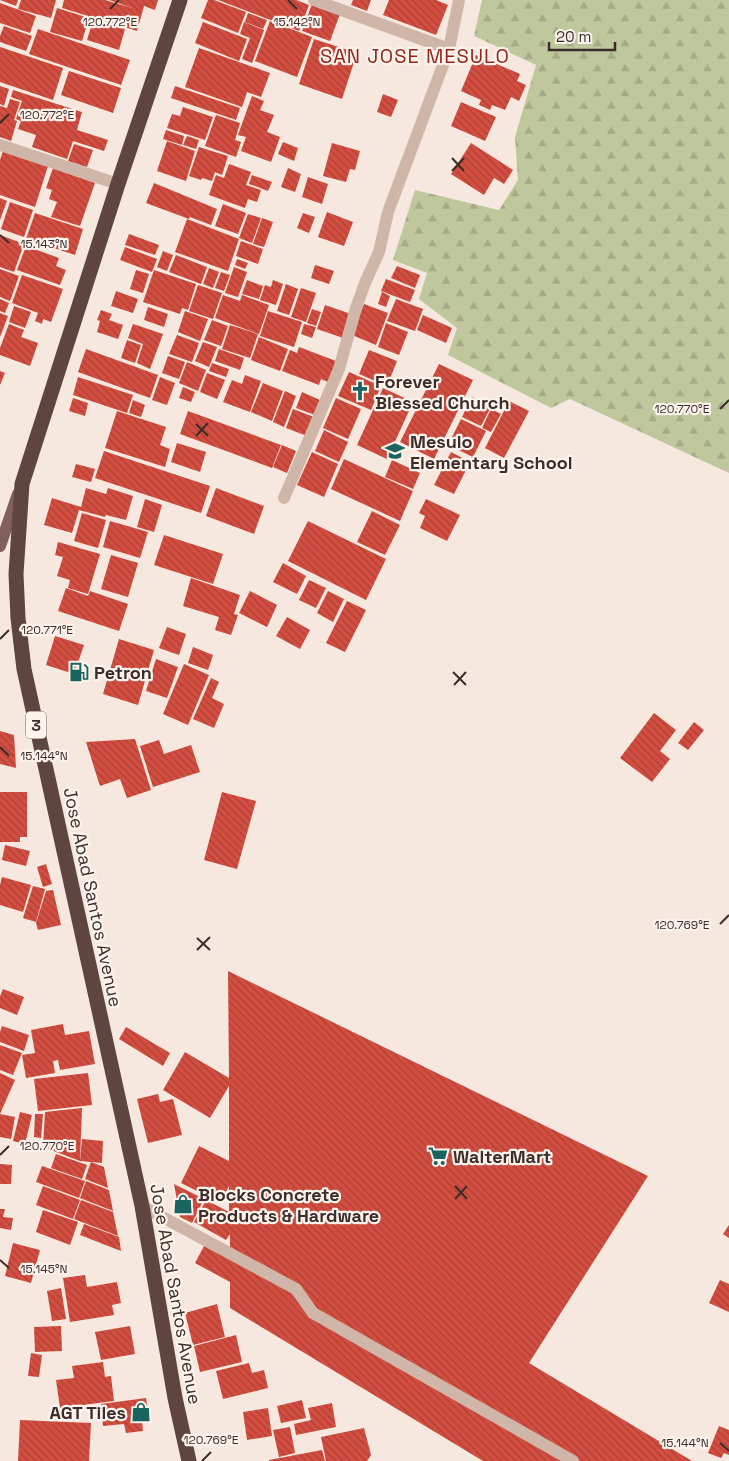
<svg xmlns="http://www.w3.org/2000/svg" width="729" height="1461" viewBox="0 0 729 1461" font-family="'Space Grotesk',sans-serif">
<defs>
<pattern id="forest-firs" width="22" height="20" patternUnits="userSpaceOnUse" patternTransform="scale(1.25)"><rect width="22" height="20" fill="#bfc79d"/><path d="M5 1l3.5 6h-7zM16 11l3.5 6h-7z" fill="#a5ab87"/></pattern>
<pattern id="building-back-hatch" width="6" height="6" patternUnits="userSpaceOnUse" patternTransform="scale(1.25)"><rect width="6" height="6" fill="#d34e40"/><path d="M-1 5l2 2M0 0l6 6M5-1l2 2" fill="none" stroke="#ac4136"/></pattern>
</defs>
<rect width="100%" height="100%" fill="#f6e8df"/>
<!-- forest -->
<path fill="url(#forest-firs)" d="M 482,0 L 729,0 L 729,473 L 570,399 L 551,408 L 448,355 L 457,328 L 419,299 L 427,273 L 393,260 L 415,190 L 499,210 L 518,180 L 515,137 L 536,65 L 474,36 Z"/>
<!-- building -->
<g fill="url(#building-back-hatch)">
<path d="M 0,0 L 18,0 L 16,6 Z"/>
<path d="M 21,0 L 56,0 L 51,18 L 18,9 Z"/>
<path d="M 64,0 L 105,0 L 136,9 L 109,0 L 158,0 L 155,10 L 144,6 L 137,31 L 62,8 Z"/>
<path d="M 208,0 L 214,0 L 246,12 L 238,33 L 201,18 Z"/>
<path d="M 218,0 L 296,0 L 309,5 L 299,31 Z"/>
<path d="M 353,0 L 371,0 L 367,11 L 351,5 Z"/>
<path d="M 389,0 L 436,0 L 448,5 L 436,35 L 383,15 Z"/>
<path d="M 0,3 L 36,16 L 30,33 L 0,23 Z"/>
<path d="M 312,4 L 340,14 L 330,41 L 302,31 Z"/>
<path d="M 57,8 L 89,18 L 82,41 L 50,32 Z"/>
<path d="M 248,13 L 267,20 L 263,29 L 245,22 Z"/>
<path d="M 93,20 L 125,29 L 119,50 L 87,40 Z"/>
<path d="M 270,21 L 312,37 L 297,77 L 255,61 Z"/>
<path d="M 203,22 L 247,39 L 239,61 L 195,43 Z"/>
<path d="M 244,22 L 264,30 L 252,63 L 242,59 L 250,38 L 240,34 Z"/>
<path d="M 4,26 L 32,36 L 26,51 L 0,42 L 0,36 Z"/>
<path d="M 38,29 L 130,60 L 121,85 L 29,54 Z"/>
<path d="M 314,39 L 357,53 L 342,99 L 299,84 Z"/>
<path d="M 0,47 L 63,68 L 53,100 L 0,82 Z"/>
<path d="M 199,48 L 270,73 L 261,97 L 247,92 L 242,107 L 185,87 Z"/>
<path d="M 476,55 L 520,74 L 517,81 L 526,85 L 519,101 L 511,97 L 505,110 L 492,105 L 490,110 L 479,105 L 481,100 L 461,91 Z"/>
<path d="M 69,71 L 121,88 L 113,113 L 61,95 Z"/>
<path d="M 0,86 L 9,89 L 4,106 L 0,104 Z"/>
<path d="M 175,86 L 240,108 L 236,120 L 171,98 Z"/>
<path d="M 13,90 L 82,112 L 77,130 L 108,140 L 104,151 L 73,141 L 67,159 L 32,147 L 36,135 L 18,129 L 21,121 L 16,119 L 22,101 L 11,97 Z"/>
<path d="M 383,94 L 398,100 L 391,117 L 377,112 Z"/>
<path d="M 252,96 L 264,101 L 260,110 L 274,115 L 267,132 L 280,137 L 271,162 L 241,151 L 246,137 L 238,135 Z"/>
<path d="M 10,99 L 20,102 L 14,120 L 17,121 L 11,141 L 0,137 L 0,106 L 7,108 Z"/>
<path d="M 461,102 L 496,117 L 485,141 L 451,126 Z"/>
<path d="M 183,107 L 213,117 L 205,140 L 167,128 L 172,114 L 180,116 Z"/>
<path d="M 216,115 L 240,123 L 235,140 L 241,142 L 236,157 L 205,146 Z"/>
<path d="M 166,130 L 184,136 L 182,145 L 163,139 Z"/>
<path d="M 187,136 L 199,140 L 196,149 L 183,145 Z"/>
<path d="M 167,141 L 195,151 L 186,181 L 157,171 Z"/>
<path d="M 283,142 L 298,148 L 294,161 L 278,154 Z"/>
<path d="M 332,143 L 360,151 L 355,170 L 350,169 L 346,182 L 323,176 Z"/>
<path d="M 471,143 L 513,170 L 504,184 L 494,178 L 484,195 L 451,174 Z"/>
<path d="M 74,144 L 93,150 L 87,167 L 68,161 Z"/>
<path d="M 199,147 L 228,156 L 222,175 L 215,172 L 212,181 L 202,178 L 201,180 L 189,176 Z"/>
<path d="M 3,151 L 48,166 L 35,207 L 0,195 L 0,160 Z"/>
<path d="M 229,164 L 251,172 L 246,185 L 261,190 L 257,202 L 248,199 L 245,208 L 209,195 L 216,175 L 224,178 Z"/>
<path d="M 53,168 L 95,183 L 80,226 L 51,217 L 57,202 L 49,199 L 52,190 L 46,188 Z"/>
<path d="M 288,168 L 301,174 L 295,192 L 281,187 Z"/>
<path d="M 252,175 L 272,182 L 268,191 L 249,184 Z"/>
<path d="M 308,177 L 328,184 L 322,204 L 302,197 Z"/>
<path d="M 154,183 L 217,209 L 211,225 L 190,217 L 189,219 L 146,203 Z"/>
<path d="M 0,198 L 7,201 L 0,220 Z"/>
<path d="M 10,202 L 33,210 L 24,237 L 1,229 Z"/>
<path d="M 223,204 L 246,213 L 238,234 L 215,226 Z"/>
<path d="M 327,212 L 353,222 L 344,246 L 318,237 Z"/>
<path d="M 35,213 L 83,229 L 75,255 L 26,239 Z"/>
<path d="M 303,213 L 315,217 L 309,233 L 297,228 Z"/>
<path d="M 248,214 L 261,218 L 252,243 L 239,238 Z"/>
<path d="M 262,218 L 273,222 L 264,247 L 253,244 Z"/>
<path d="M 187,219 L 239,239 L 228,271 L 175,252 Z"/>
<path d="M 129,234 L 159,245 L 155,255 L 125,245 Z"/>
<path d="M 0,235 L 24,244 L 14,272 L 0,267 Z"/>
<path d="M 241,241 L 263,249 L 258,264 L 236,256 Z"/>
<path d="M 26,246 L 59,258 L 56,266 L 66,270 L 60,285 L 17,270 Z"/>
<path d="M 125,247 L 157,259 L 152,272 L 120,260 Z"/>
<path d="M 163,251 L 173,255 L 167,271 L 157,267 Z"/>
<path d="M 176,255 L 207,267 L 201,284 L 169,272 Z"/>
<path d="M 237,259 L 248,263 L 245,269 L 235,265 Z"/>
<path d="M 315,265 L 334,271 L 329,284 L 311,278 Z"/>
<path d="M 397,266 L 420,275 L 415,288 L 391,278 Z"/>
<path d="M 234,267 L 247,272 L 238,297 L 225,293 Z"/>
<path d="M 209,268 L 219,272 L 213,288 L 203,284 Z"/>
<path d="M 0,269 L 19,276 L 10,301 L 0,297 Z"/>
<path d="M 136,270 L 149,274 L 143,293 L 130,289 Z"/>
<path d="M 154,270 L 196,284 L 188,310 L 182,308 L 180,314 L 143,302 Z"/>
<path d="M 221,272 L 230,275 L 224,291 L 215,288 Z"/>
<path d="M 22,275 L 63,289 L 51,322 L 43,319 L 42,324 L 35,321 L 38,313 L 12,303 Z"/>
<path d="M 386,279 L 415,290 L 410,302 L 381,291 Z"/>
<path d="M 247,280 L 263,286 L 259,299 L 242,294 Z"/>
<path d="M 273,280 L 283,284 L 276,305 L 260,300 L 265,285 L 271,287 Z"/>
<path d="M 286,284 L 298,289 L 289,315 L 277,311 Z"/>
<path d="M 198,285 L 222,293 L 213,319 L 189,311 Z"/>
<path d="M 301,288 L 316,293 L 306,322 L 291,317 Z"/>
<path d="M 116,291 L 138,299 L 133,313 L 111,306 Z"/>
<path d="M 382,292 L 390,296 L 386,307 L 378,304 Z"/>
<path d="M 223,295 L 240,301 L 242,295 L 269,305 L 259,334 L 215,318 Z"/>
<path d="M 0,299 L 9,303 L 5,313 L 0,311 Z"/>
<path d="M 396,299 L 423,309 L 415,331 L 387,321 Z"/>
<path d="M 364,304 L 388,313 L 376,345 L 352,335 Z"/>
<path d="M 325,305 L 351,314 L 343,338 L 317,329 Z"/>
<path d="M 14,306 L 31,312 L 25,328 L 9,322 Z"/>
<path d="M 148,307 L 168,314 L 164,327 L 144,320 Z"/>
<path d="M 312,309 L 321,312 L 316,326 L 307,323 Z"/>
<path d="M 101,310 L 112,314 L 109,320 L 123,325 L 118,339 L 97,332 L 100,321 L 97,320 Z"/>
<path d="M 185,311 L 208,319 L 200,341 L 178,332 Z"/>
<path d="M 268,311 L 302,322 L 294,347 L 260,336 Z"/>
<path d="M 0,313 L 8,316 L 0,337 Z"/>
<path d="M 423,315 L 452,328 L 446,343 L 417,330 Z"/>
<path d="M 212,320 L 228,326 L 221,346 L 204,340 Z"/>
<path d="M 386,323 L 408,332 L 399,355 L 378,347 Z"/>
<path d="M 9,324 L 24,330 L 21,337 L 38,343 L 30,366 L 0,355 L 0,348 Z"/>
<path d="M 133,324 L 163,334 L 150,369 L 137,363 L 143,344 L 128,338 Z"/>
<path d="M 304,324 L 316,327 L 312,338 L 301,334 Z"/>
<path d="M 230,325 L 258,334 L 250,358 L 222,349 Z"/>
<path d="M 177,335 L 199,343 L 192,362 L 169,354 Z"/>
<path d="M 259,337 L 288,349 L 280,371 L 251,360 Z"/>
<path d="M 127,340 L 141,345 L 135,363 L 121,358 Z"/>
<path d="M 203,342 L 217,347 L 209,367 L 195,361 Z"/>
<path d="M 299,347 L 336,361 L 328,382 L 321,379 L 319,385 L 282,371 L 290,350 L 297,353 Z"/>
<path d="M 86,349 L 158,375 L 150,398 L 78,372 Z"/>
<path d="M 219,349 L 244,358 L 240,370 L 215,361 Z"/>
<path d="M 369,350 L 397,361 L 387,386 L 359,374 Z"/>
<path d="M 168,356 L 185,362 L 179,379 L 162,373 Z"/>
<path d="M 187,362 L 206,370 L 198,391 L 179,383 Z"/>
<path d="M 212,363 L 229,369 L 226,377 L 209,371 Z"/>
<path d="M 439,364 L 473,380 L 434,459 L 400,442 Z"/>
<path d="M 0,371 L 5,373 L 0,385 Z"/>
<path d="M 349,372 L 381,386 L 371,410 L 338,396 Z"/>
<path d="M 207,373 L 225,380 L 217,399 L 200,392 Z"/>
<path d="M 245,375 L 261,381 L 250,412 L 223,402 L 232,380 L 242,384 Z"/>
<path d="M 78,377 L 133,395 L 127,413 L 73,395 Z"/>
<path d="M 160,377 L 175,383 L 167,405 L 152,400 Z"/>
<path d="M 263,383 L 283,391 L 272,421 L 251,412 Z"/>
<path d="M 183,387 L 195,392 L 191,402 L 179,398 Z"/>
<path d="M 383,388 L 413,402 L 387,459 L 357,445 Z"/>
<path d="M 285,391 L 296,396 L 284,427 L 273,422 Z"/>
<path d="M 302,392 L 320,400 L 315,415 L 296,408 Z"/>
<path d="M 472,397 L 491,407 L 481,426 L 462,417 Z"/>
<path d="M 73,398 L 88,403 L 85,416 L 69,411 Z"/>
<path d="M 336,398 L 361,409 L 348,439 L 323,428 Z"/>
<path d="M 133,400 L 145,405 L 141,417 L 129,413 Z"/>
<path d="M 509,401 L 529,411 L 504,458 L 485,448 Z"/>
<path d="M 293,409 L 314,417 L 307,436 L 286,428 Z"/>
<path d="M 491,409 L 501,414 L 491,432 L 482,428 Z"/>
<path d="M 117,411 L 166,427 L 160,445 L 170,449 L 165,467 L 105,448 Z"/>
<path d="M 188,411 L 281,445 L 272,468 L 180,434 Z"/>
<path d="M 461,419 L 486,431 L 473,457 L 448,445 Z"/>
<path d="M 324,430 L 348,442 L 339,462 L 315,451 Z"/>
<path d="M 177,443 L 206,452 L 200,472 L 171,462 Z"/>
<path d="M 282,445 L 296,451 L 287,473 L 273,467 Z"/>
<path d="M 104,451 L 210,486 L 201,513 L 95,478 Z"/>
<path d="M 312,452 L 338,464 L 324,497 L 297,485 Z"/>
<path d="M 451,452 L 470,462 L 454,494 L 434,485 Z"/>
<path d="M 344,459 L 413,491 L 400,521 L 331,489 Z"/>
<path d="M 392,460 L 420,473 L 413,489 L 385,477 Z"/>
<path d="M 76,464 L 95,469 L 91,482 L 72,477 Z"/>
<path d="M 86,488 L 106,494 L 108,488 L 133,496 L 126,520 L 106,515 L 105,517 L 79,510 L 72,533 L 44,525 L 52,498 L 81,507 Z"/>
<path d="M 216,488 L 264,506 L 254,534 L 206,516 Z"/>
<path d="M 145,499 L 162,505 L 154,532 L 137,527 Z"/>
<path d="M 426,499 L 460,515 L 447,541 L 420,528 L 425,516 L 419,513 Z"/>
<path d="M 372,511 L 400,525 L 385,555 L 357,542 Z"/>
<path d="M 82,513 L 106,520 L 98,548 L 74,541 Z"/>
<path d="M 110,521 L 148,532 L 140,558 L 103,547 Z"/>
<path d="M 308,521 L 386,559 L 366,600 L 288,561 Z"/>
<path d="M 164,535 L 223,554 L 213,584 L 154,565 Z"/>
<path d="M 58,542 L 100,554 L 88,594 L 68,588 L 70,580 L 57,576 L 63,557 L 55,555 Z"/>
<path d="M 111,555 L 138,563 L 128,597 L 101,589 Z"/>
<path d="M 283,563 L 306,576 L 297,594 L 273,582 Z"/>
<path d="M 191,578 L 240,595 L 234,614 L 238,615 L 231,635 L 215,630 L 219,617 L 183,606 Z"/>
<path d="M 309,580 L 326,588 L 316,608 L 299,600 Z"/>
<path d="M 66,588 L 88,596 L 90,591 L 128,604 L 119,631 L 58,611 Z"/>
<path d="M 250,591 L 277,605 L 267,627 L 239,613 Z"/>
<path d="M 328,591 L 344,599 L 333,622 L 317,613 Z"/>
<path d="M 347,601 L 366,610 L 345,652 L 326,643 Z"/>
<path d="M 287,617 L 310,630 L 300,649 L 276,636 Z"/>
<path d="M 167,627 L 186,634 L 179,655 L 159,648 Z"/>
<path d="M 55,636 L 84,645 L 74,674 L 46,665 Z"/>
<path d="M 119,639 L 154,650 L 138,705 L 103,694 Z"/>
<path d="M 193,647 L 213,655 L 208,670 L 188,663 Z"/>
<path d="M 156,659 L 178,667 L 167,698 L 146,691 Z"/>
<path d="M 184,664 L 209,675 L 188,725 L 163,714 Z"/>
<path d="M 211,678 L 219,682 L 212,698 L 224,704 L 214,728 L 193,719 Z"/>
<path d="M 654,713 L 676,730 L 660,751 L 670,759 L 652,782 L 620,758 Z"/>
<path d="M 694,722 L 704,730 L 688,750 L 678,743 Z"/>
<path d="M 0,731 L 14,735 L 16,768 L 0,764 Z"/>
<path d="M 135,739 L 151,790 L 127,798 L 120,779 L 100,786 L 86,742 Z"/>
<path d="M 159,740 L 164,754 L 191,745 L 200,772 L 153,787 L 140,746 Z"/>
<path d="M 0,792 L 27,792 L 27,837 L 20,837 L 20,842 L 0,842 Z"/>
<path d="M 222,792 L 256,801 L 237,869 L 204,860 Z"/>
<path d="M 5,845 L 30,851 L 26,866 L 2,860 Z"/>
<path d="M 46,864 L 52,884 L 43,887 L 37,867 Z"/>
<path d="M 2,877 L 31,885 L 23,912 L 0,905 L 0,885 Z"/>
<path d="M 33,886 L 45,889 L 36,922 L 23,918 Z"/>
<path d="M 53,890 L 61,925 L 38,930 L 36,923 L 46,891 Z"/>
<path d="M 228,971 L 648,1176 L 529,1363 L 692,1461 L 483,1461 L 230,1308 L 230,1282 L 195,1263 L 204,1246 L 230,1259 L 230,1234 L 226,1240 L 194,1222 L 206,1200 L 229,1212 L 229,1186 L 221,1203 L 181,1183 L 199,1146 L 229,1161 L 229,1086 L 210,1118 L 163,1090 L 185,1052 L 229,1078 Z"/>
<path d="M 3,989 L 24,997 L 17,1015 L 0,1008 L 0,996 Z"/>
<path d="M 63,1024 L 65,1035 L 89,1031 L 95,1064 L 60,1070 L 58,1060 L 53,1061 L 55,1073 L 26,1078 L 22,1055 L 35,1053 L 31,1030 Z"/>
<path d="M 2,1026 L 29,1035 L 24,1051 L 0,1042 L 0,1032 Z"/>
<path d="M 126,1027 L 170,1053 L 163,1066 L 119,1039 Z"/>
<path d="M 0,1045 L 22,1053 L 13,1075 L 0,1070 Z"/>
<path d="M 0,1073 L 15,1080 L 0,1114 Z"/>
<path d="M 88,1073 L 92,1105 L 38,1111 L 34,1079 Z"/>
<path d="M 158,1094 L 160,1102 L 173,1099 L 182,1135 L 148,1143 L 137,1099 Z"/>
<path d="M 82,1108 L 80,1161 L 43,1147 L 45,1112 Z"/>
<path d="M 20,1112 L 32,1115 L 25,1144 L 13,1141 Z"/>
<path d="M 0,1114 L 15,1117 L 11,1139 L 0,1137 Z"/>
<path d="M 35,1114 L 43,1114 L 41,1138 L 34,1137 Z"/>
<path d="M 82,1139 L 103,1141 L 102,1163 L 80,1161 Z"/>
<path d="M 56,1154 L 87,1165 L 82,1179 L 51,1168 Z"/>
<path d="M 91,1162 L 104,1167 L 108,1188 L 85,1179 Z"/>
<path d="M 0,1164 L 12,1165 L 11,1184 L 0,1184 Z"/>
<path d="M 42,1166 L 85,1181 L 79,1198 L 36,1182 Z"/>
<path d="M 86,1181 L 109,1190 L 113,1211 L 80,1198 Z"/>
<path d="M 174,1184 L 204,1199 L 192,1223 L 180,1217 Z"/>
<path d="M 43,1186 L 80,1200 L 73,1219 L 36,1205 Z"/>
<path d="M 81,1200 L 113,1212 L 118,1236 L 74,1219 Z"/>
<path d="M 0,1209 L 5,1209 L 3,1217 L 13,1218 L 11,1230 L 0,1228 Z"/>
<path d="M 43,1210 L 78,1222 L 70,1245 L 36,1232 Z"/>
<path d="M 84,1224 L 119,1237 L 121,1251 L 80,1235 Z"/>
<path d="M 729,1225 L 729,1238 L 723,1234 Z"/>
<path d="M 13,1243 L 40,1250 L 31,1283 L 5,1276 Z"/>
<path d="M 85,1275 L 87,1287 L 117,1282 L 121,1303 L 112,1305 L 114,1315 L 70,1322 L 63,1278 Z"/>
<path d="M 720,1280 L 729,1284 L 729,1312 L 709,1303 Z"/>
<path d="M 61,1288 L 66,1319 L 52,1321 L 47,1291 Z"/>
<path d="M 217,1304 L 225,1337 L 193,1345 L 185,1313 Z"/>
<path d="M 61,1326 L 62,1351 L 35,1352 L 34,1327 Z"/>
<path d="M 130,1326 L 135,1354 L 101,1360 L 95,1332 Z"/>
<path d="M 236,1335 L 242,1362 L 200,1372 L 194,1346 Z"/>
<path d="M 31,1353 L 42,1355 L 39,1377 L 28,1376 Z"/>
<path d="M 103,1362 L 105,1377 L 111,1376 L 114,1401 L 60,1408 L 56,1380 L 74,1378 L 72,1366 Z"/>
<path d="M 249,1363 L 252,1373 L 264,1370 L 268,1388 L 223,1399 L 216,1371 Z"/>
<path d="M 146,1398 L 149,1421 L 142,1421 L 143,1431 L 126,1433 L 124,1424 L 103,1426 L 101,1404 Z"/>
<path d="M 302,1400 L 306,1418 L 281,1423 L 277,1406 Z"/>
<path d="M 332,1403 L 336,1427 L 296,1435 L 294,1424 L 311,1420 L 308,1408 Z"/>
<path d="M 268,1408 L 272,1436 L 247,1440 L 243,1412 Z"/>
<path d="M 20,1420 L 91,1423 L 89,1461 L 18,1461 Z"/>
<path d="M 719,1426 L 729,1430 L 729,1455 L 724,1453 L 721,1458 L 708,1453 Z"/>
<path d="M 290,1427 L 295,1453 L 279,1457 L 273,1430 Z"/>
<path d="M 364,1428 L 371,1455 L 367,1461 L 326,1461 L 321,1437 Z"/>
<path d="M 322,1450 L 325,1461 L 269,1461 L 269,1460 Z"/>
</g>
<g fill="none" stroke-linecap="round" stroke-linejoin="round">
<!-- minor -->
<g stroke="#d0b5a9" stroke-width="12">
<path d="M 314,0 L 449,49"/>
<path d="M 0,145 L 118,184"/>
<path d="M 284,498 L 339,369 L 356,308 L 365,283 L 379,252 L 388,212 L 449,49 L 459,0"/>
<path d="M 142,1206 L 296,1289 L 313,1313 L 573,1461"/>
</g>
<!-- major -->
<path stroke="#806059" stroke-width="12" d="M 0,546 L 18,494"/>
<!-- highway -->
<path stroke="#5e4540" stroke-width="15" d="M 180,0 L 118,184 L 22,484 L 16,574 L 18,618 L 24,669 L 142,1206 L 175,1398 L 189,1461"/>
</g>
<!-- ticks -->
<path fill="none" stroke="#3c2d2a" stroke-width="2" d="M 288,0 L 297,9M 110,9 L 119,0M 0,123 L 9,114M 452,158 L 464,171M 452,171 L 464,158M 0,235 L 9,243M 720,409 L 729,400M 196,424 L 208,436M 196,436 L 208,423M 0,639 L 9,630M 453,672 L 466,685M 454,685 L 466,672M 0,747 L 9,756M 720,924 L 729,915M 197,938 L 210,950M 197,950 L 210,937M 0,1155 L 9,1146M 455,1186 L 467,1199M 455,1199 L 467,1186M 0,1260 L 9,1268M 720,1443 L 729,1451M 202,1461 L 211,1452"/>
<!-- icons -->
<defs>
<symbol id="church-bare" viewBox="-9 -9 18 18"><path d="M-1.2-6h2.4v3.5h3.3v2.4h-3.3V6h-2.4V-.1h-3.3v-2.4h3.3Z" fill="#19645e" stroke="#fcf3ed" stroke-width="2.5" paint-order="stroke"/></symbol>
<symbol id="school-bare" viewBox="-9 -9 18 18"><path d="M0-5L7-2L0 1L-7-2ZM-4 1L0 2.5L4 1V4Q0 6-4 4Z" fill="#19645e" stroke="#fcf3ed" stroke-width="2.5" paint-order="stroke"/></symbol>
<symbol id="fuel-bare" viewBox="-9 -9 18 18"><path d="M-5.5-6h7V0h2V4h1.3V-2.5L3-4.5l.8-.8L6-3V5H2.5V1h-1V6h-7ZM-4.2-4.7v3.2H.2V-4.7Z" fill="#19645e" stroke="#fcf3ed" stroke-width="2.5" paint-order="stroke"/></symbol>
<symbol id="supermarket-bare" viewBox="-9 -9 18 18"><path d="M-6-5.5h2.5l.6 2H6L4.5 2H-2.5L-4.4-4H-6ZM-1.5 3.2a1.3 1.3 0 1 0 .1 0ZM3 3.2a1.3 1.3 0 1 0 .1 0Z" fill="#19645e" stroke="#fcf3ed" stroke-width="2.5" paint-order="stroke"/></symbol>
<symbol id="shop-bare" viewBox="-9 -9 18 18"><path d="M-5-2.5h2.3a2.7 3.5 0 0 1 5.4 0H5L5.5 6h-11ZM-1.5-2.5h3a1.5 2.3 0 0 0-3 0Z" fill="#19645e" stroke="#fcf3ed" stroke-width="2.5" paint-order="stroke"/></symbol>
</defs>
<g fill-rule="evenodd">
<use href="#church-bare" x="346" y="377" width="28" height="28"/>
<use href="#school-bare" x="381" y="437" width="28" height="28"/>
<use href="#fuel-bare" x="65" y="658" width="28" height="28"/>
<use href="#supermarket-bare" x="424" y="1142" width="28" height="28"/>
<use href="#shop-bare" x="169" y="1190" width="28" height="28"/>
<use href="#shop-bare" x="127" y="1398" width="28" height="28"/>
</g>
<g text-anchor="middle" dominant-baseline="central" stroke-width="4.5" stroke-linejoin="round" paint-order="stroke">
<!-- shield labels -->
<rect fill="#fcf3ed" stroke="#766864" stroke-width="1" x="26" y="711.5" width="20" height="27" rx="4"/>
<g font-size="16" font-weight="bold" fill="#3c2d2a">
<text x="36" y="725">3</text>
</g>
<!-- poi labels -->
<g font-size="18" font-weight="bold" fill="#3c2d2a" stroke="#fcf3ed" text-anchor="start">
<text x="375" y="381">Forever<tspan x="375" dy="21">Blessed Church</tspan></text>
<text x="410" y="441">Mesulo<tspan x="410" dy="21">Elementary School</tspan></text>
<text x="94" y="672">Petron</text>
<text x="453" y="1156">WalterMart</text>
<text x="198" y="1194">Blocks Concrete<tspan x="198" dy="21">Products &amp; Hardware</tspan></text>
<text x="126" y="1412" text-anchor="end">AGT Tiles</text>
</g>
<!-- street labels -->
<g font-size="18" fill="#3c2d2a" stroke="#fcf3ed">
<text transform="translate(93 897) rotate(78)">Jose Abad Santos Avenue</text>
<text transform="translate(176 1294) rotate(80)">Jose Abad Santos Avenue</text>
</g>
<!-- quarter labels -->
<g font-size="20" letter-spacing="1" fill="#962418" stroke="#fcf3ed">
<text x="415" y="56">SAN JOSE MESULO</text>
</g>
</g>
<g font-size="12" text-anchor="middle" fill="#3c2d2a" stroke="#fcf3ed" stroke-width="4.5" stroke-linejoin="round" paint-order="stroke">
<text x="297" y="26">15.142°N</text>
<text x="110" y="26">120.772°E</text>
<text x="47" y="119">120.772°E</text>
<text x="44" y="248">15.143°N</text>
<text x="682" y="413">120.770°E</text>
<text x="47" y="634">120.771°E</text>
<text x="44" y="760">15.144°N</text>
<text x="682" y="929">120.769°E</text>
<text x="47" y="1150">120.770°E</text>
<text x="44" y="1273">15.145°N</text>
<text x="211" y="1444">120.769°E</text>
<text x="685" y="1447">15.144°N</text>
</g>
<!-- scale -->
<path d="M549 42v8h66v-8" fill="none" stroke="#3c2d2a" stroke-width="2.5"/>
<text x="556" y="42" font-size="15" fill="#3c2d2a" stroke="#fcf3ed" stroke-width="4" paint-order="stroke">20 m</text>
</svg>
